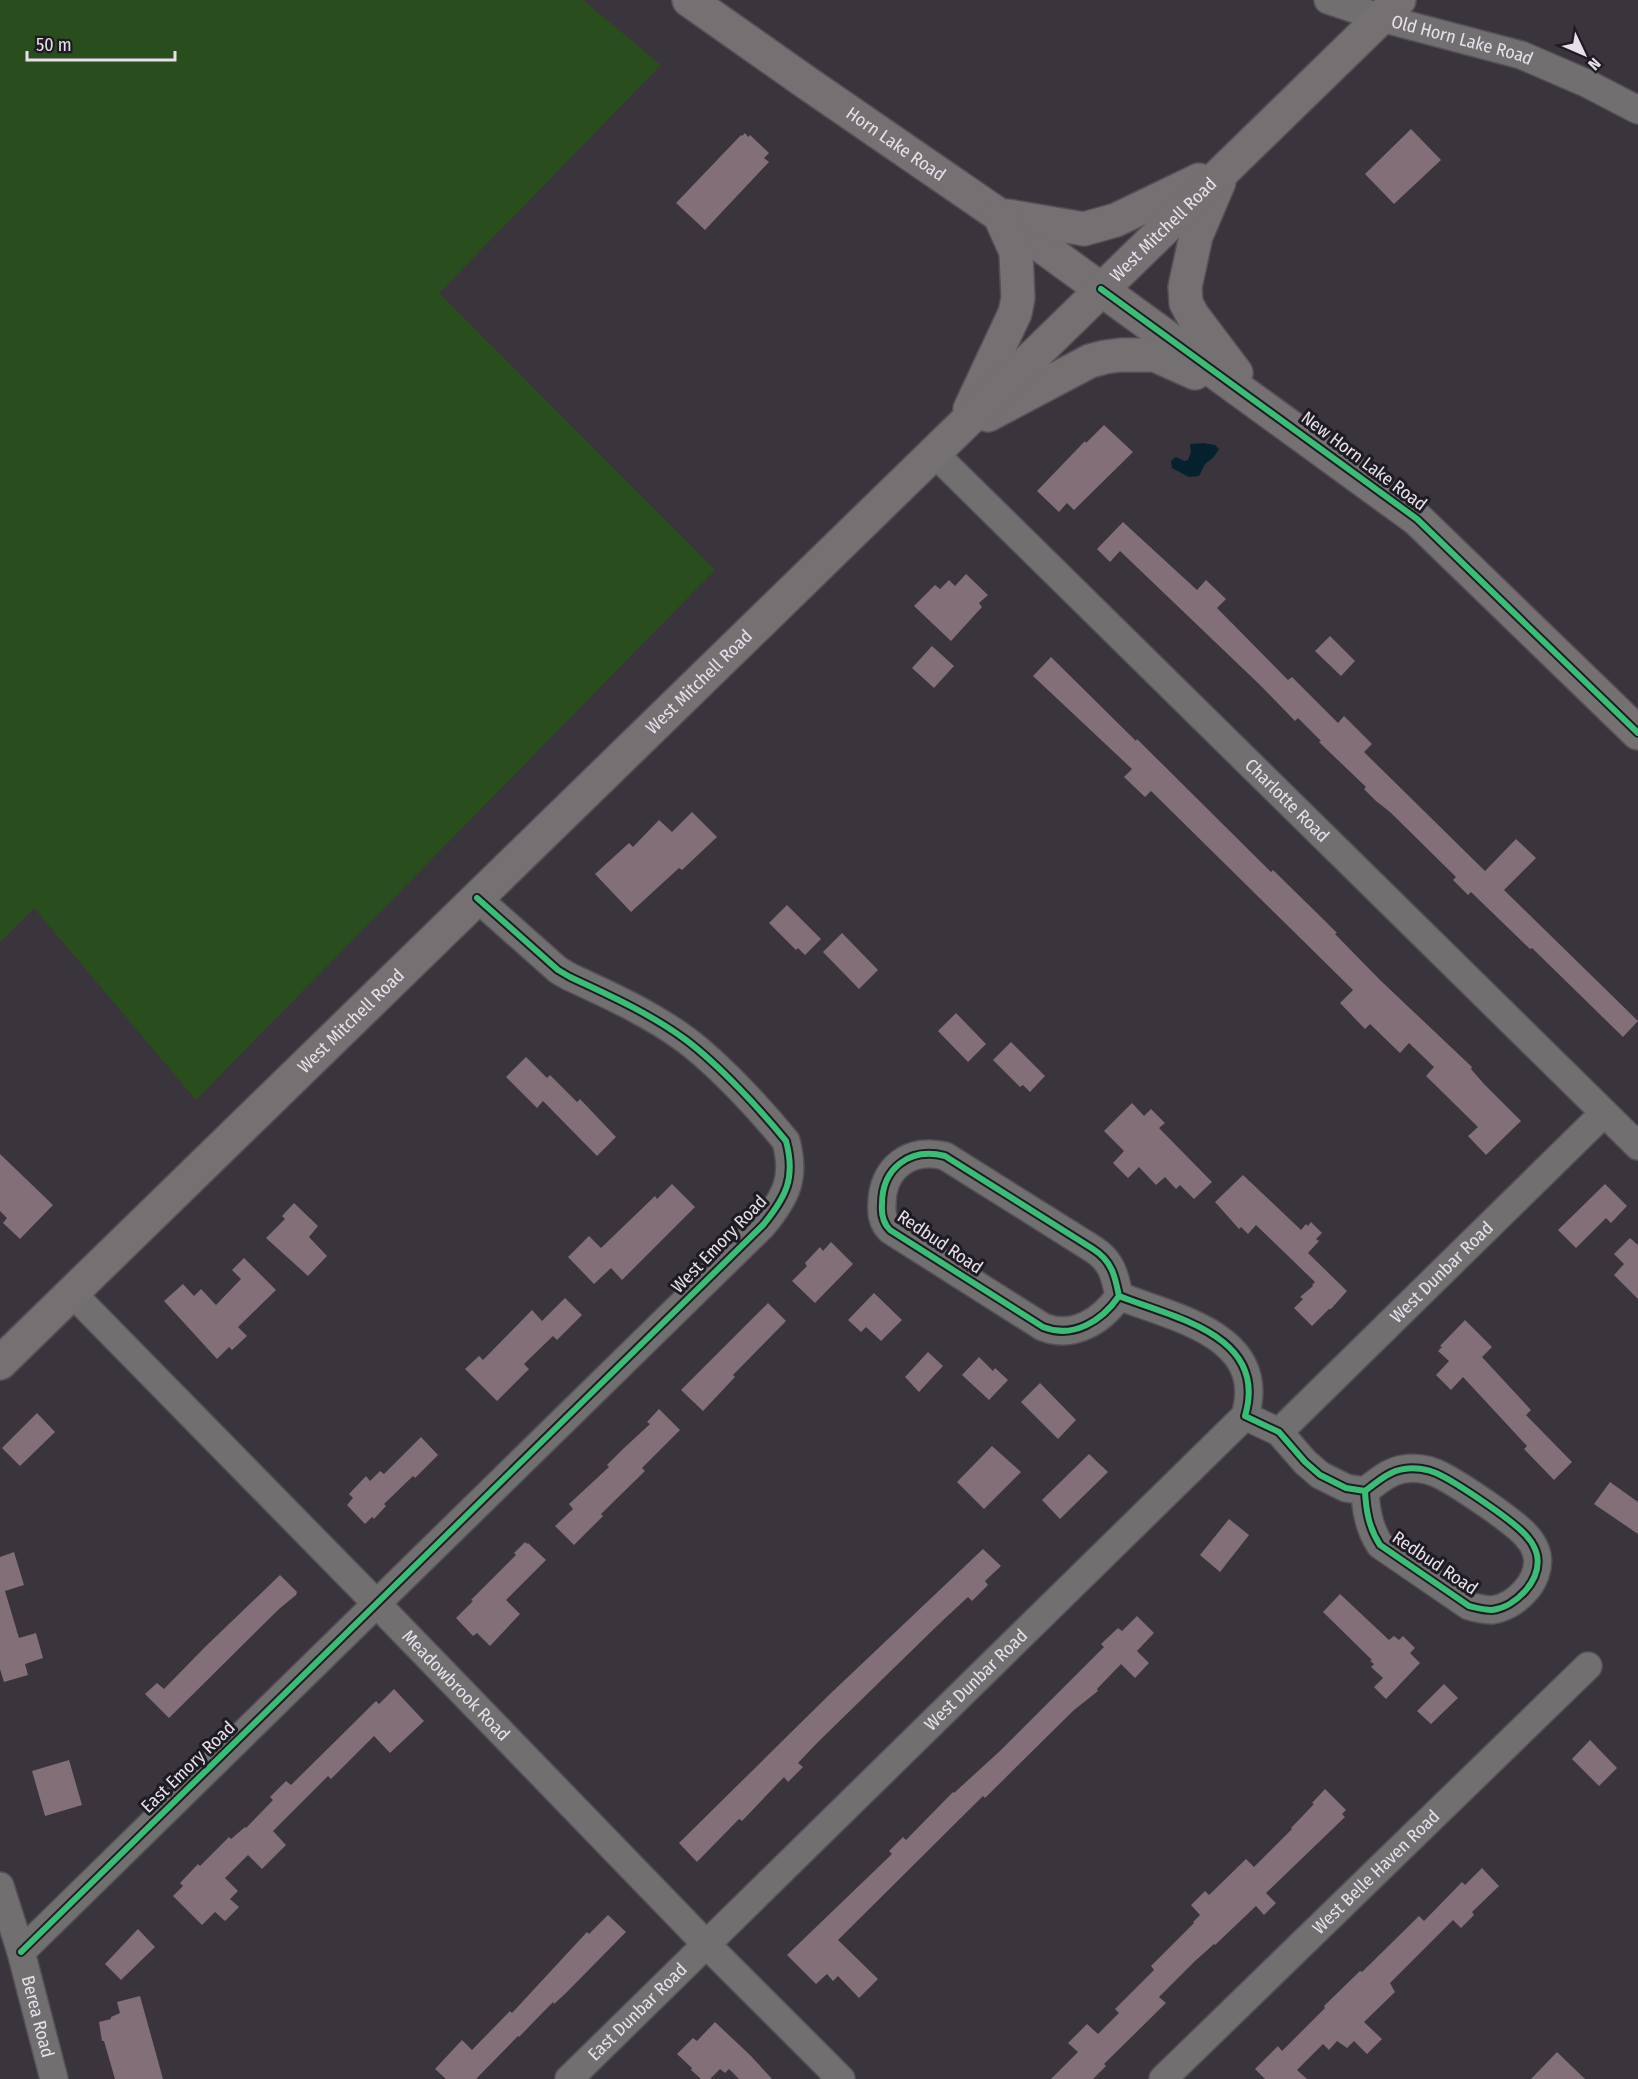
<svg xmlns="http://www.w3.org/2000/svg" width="1638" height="2079" viewBox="0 0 1638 2079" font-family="'Fira Sans Condensed',sans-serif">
<rect width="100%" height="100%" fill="#3a343c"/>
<!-- green -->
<path fill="#2a4d1e" d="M 0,0 L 583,0 L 661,65 L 439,293 L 715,570 L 196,1100 L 34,908 L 0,942 Z"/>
<!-- water -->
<path fill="#05212d" d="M 1203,443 L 1215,445 L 1219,449 L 1213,458 L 1205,464 L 1199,476 L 1189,477 L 1172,468 L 1171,461 L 1176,457 L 1184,461 L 1188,460 L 1191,452 L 1190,444 Z"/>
<!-- building -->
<g fill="#836f78">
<path d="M 1411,129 L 1441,160 L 1394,204 L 1365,174 Z"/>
<path d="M 745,133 L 748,137 L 750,135 L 769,153 L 764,158 L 769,162 L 705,230 L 676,203 L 741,135 L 742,136 Z"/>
<path d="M 1104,425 L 1133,452 L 1074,510 L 1067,503 L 1059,512 L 1037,491 L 1085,441 L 1086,443 Z"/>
<path d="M 1123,522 L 1197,590 L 1206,580 L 1226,599 L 1217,608 L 1288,680 L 1292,677 L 1338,723 L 1344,716 L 1372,744 L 1364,752 L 1485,871 L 1516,839 L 1536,858 L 1504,890 L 1638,1021 L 1623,1037 L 1532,948 L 1530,949 L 1471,892 L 1468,895 L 1453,880 L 1456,877 L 1390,812 L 1376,801 L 1364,789 L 1366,787 L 1319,742 L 1321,741 L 1298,718 L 1295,721 L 1260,685 L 1120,551 L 1110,562 L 1097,549 Z"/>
<path d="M 966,574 L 988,595 L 979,603 L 982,607 L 951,641 L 914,606 L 935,585 L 940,589 L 949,580 L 955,586 Z"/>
<path d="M 1330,636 L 1355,661 L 1341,676 L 1315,651 Z"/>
<path d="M 932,646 L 954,666 L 934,688 L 912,668 Z"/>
<path d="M 1051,657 L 1136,741 L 1137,739 L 1271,872 L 1273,870 L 1321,917 L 1337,933 L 1335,934 L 1380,980 L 1472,1067 L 1471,1069 L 1484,1084 L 1521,1121 L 1486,1155 L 1468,1136 L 1478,1127 L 1426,1076 L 1434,1067 L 1409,1043 L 1400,1053 L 1370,1024 L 1365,1029 L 1340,1003 L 1353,990 L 1151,791 L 1145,797 L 1124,777 L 1132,769 L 1033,676 Z"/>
<path d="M 692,812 L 717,837 L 682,870 L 679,868 L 631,912 L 595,874 L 629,843 L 633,847 L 659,820 L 672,832 Z"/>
<path d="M 787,905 L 821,939 L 805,955 L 798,948 L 796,950 L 769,923 Z"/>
<path d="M 842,933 L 878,970 L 859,989 L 823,952 Z"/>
<path d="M 956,1013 L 986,1044 L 968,1062 L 938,1031 Z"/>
<path d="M 1011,1042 L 1045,1076 L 1030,1092 L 1023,1085 L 1020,1087 L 993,1060 Z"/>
<path d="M 526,1057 L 547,1078 L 550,1075 L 577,1102 L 580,1099 L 616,1137 L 597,1156 L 543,1101 L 537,1108 L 506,1077 Z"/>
<path d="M 1132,1103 L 1144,1116 L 1151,1109 L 1165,1123 L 1159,1128 L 1212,1182 L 1194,1199 L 1180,1185 L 1176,1189 L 1165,1177 L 1156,1185 L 1139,1167 L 1128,1178 L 1113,1163 L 1124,1151 L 1104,1131 Z"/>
<path d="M 0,1154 L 53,1205 L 20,1239 L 3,1223 L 7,1218 L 0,1211 Z"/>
<path d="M 1243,1175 L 1301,1230 L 1306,1224 L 1308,1226 L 1311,1222 L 1322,1233 L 1316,1239 L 1319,1241 L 1308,1253 L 1347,1291 L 1331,1309 L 1329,1309 L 1312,1326 L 1294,1308 L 1303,1299 L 1300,1297 L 1313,1286 L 1312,1285 L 1315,1282 L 1256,1225 L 1248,1234 L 1241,1227 L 1239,1229 L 1215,1202 Z"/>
<path d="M 672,1184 L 695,1207 L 622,1280 L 611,1268 L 594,1284 L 568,1257 L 589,1236 L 601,1248 L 655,1196 L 657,1199 Z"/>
<path d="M 1605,1184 L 1627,1206 L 1611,1223 L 1606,1218 L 1576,1248 L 1558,1230 Z"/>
<path d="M 294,1203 L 318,1226 L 309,1237 L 327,1256 L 308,1276 L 266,1238 L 285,1219 L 282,1216 Z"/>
<path d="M 1630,1238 L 1638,1245 L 1638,1299 L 1614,1275 L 1624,1264 L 1614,1254 Z"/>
<path d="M 831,1242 L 853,1264 L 815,1303 L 792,1281 L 807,1266 L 805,1263 L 820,1247 L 823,1251 Z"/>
<path d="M 244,1258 L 276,1290 L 238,1327 L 247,1336 L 232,1350 L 229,1347 L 217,1359 L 164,1301 L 183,1284 L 194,1296 L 201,1289 L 216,1305 L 241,1279 L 232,1270 Z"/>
<path d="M 874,1293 L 902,1320 L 881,1341 L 866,1327 L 861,1332 L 848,1320 Z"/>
<path d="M 565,1298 L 582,1315 L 557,1340 L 553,1336 L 524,1364 L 529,1369 L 497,1401 L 465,1369 L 479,1356 L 483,1360 L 532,1310 L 542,1321 Z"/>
<path d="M 768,1303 L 786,1321 L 733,1375 L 735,1377 L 703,1411 L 681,1390 Z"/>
<path d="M 1465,1320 L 1492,1347 L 1482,1357 L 1531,1410 L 1526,1415 L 1572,1462 L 1554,1480 L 1524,1449 L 1527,1446 L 1463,1377 L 1451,1390 L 1436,1375 L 1449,1361 L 1438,1351 L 1442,1347 L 1440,1346 Z"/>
<path d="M 928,1352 L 943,1366 L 919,1392 L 905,1377 Z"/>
<path d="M 979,1357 L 993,1371 L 995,1368 L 1008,1380 L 989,1400 L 962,1375 Z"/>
<path d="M 1040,1383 L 1076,1420 L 1058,1439 L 1021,1402 Z"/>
<path d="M 659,1409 L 680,1430 L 642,1468 L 645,1471 L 601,1514 L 603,1516 L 574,1545 L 555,1526 L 573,1509 L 569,1504 L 609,1467 L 607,1465 L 623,1449 L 650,1424 L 647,1422 Z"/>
<path d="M 37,1413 L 55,1432 L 20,1466 L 2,1448 Z"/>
<path d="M 421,1437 L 438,1455 L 415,1478 L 413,1476 L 384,1504 L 386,1506 L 374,1519 L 372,1517 L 365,1524 L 347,1505 L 353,1498 L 349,1494 L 366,1476 L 370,1481 L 380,1471 L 384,1474 Z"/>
<path d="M 992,1446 L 1021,1472 L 984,1509 L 957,1482 Z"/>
<path d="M 1089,1454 L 1108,1472 L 1060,1519 L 1042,1500 Z"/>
<path d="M 1610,1482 L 1638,1502 L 1638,1534 L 1594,1504 Z"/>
<path d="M 1229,1519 L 1249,1535 L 1220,1572 L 1200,1555 Z"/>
<path d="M 525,1542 L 527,1544 L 528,1543 L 546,1560 L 506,1600 L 520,1614 L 490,1646 L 477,1633 L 473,1636 L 456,1618 L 473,1601 L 471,1600 L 516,1555 L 514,1553 Z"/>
<path d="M 983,1549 L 1001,1566 L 985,1581 L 988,1585 L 972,1601 L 968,1597 L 939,1624 L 818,1742 L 798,1763 L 803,1767 L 788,1782 L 784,1777 L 742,1821 L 739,1819 L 697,1862 L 679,1843 L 830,1694 Z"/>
<path d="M 14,1552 L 24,1585 L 5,1591 L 19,1638 L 36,1633 L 43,1658 L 25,1664 L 28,1675 L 4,1682 L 0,1669 L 0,1557 Z"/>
<path d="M 280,1575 L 297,1592 L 296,1595 L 279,1609 L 169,1718 L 145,1694 L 157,1683 L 164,1689 L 204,1648 Z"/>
<path d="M 1340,1594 L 1389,1640 L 1394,1636 L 1399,1640 L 1403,1636 L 1415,1648 L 1410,1653 L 1420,1663 L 1386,1699 L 1374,1687 L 1383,1678 L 1371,1667 L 1374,1664 L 1370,1661 L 1372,1660 L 1323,1612 Z"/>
<path d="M 1137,1616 L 1154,1633 L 1137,1651 L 1149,1663 L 1135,1678 L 1121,1664 L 1097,1689 L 1098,1691 L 1074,1710 L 985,1798 L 983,1796 L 838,1940 L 878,1979 L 859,1998 L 838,1976 L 833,1981 L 827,1974 L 816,1984 L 787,1955 L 892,1854 L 889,1851 L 903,1837 L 906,1840 L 953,1792 L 954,1793 L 1001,1750 L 1104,1647 L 1101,1644 L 1118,1628 L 1122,1631 Z"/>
<path d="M 1444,1684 L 1458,1698 L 1431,1724 L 1417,1711 Z"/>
<path d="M 394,1689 L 424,1721 L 390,1753 L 374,1736 L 331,1779 L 328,1776 L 273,1831 L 286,1845 L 262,1869 L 248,1855 L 225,1878 L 238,1891 L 230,1899 L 239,1907 L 225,1921 L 215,1912 L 202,1925 L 173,1896 L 183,1886 L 180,1883 L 198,1864 L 200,1866 L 229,1837 L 231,1839 L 245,1827 L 246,1828 L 273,1800 L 270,1797 L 286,1781 L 291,1785 L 376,1701 L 379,1704 Z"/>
<path d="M 1590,1740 L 1617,1768 L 1599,1786 L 1572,1759 Z"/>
<path d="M 69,1760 L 82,1805 L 45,1816 L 32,1771 Z"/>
<path d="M 1325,1789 L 1346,1810 L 1342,1814 L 1345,1817 L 1266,1893 L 1276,1903 L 1264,1915 L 1256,1906 L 1215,1945 L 1214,1944 L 1194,1962 L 1159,1997 L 1166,2003 L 1104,2064 L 1106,2066 L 1093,2079 L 1051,2079 L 1078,2052 L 1068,2043 L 1087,2024 L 1098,2034 L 1119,2013 L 1115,2009 L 1154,1970 L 1151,1966 L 1194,1923 L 1193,1922 L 1200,1915 L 1191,1905 L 1205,1891 L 1209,1895 L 1246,1859 L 1254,1867 L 1292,1829 L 1291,1828 L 1314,1804 L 1312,1803 Z"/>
<path d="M 1482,1868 L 1499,1886 L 1472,1912 L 1474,1915 L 1461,1928 L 1453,1920 L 1390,1983 L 1395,1992 L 1364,2022 L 1382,2039 L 1367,2054 L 1354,2041 L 1347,2048 L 1337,2041 L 1329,2050 L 1323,2044 L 1297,2070 L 1307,2079 L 1265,2079 L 1255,2069 L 1278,2046 L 1282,2051 L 1325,2008 L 1324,2006 L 1360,1971 L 1362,1972 L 1419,1916 L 1424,1921 L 1462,1882 L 1465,1885 Z"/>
<path d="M 608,1915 L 626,1932 L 566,1993 L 554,2004 L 553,2002 L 519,2037 L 518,2036 L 476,2079 L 446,2079 L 435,2069 L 462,2040 L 472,2050 L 510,2011 L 512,2013 L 587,1932 L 589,1934 Z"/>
<path d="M 138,1929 L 155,1947 L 121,1980 L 105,1964 Z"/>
<path d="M 140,1996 L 163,2079 L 115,2079 L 104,2041 L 102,2041 L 99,2022 L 111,2019 L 111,2017 L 120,2013 L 117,2002 Z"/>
<path d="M 715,2022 L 751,2056 L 772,2079 L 739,2079 L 729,2069 L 725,2073 L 720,2069 L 710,2079 L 701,2079 L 691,2070 L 692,2068 L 677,2054 L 693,2038 L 697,2041 Z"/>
<path d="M 1557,2052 L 1585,2079 L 1531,2079 Z"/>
</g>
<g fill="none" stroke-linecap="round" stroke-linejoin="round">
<defs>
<g id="minor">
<path id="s1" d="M 1328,0 L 1381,18 L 1521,55 L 1586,83 L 1638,110"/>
<path id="s2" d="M 935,454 L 1638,1146"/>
<path id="s3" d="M 72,1293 L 377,1604 L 707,1945 L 841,2079"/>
<path d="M 1119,1296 C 1102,1321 1073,1339 1043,1327 L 890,1230 C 883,1223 881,1215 882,1204 C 882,1168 910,1147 945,1156 L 1093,1249 C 1112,1261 1115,1276 1119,1296 C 1174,1318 1269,1335 1245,1416 L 1279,1432 L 1305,1462 L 1320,1475 L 1346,1488 L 1365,1491 C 1377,1482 1389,1471 1404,1469 C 1414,1467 1427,1469 1436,1473 C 1454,1481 1518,1523 1529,1539 C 1532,1542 1536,1550 1537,1555 C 1542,1581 1515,1607 1492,1610 C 1484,1610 1477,1608 1469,1606 L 1380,1545 C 1369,1528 1366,1511 1365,1491"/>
<path id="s4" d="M 1279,1432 L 1604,1113"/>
<path id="s5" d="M 0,1886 L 21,1952 L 54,2079"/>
<path d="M 21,1952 L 763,1225 C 786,1197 796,1178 786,1141 C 760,1109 719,1065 686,1040 C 651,1014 609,995 570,977 L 558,970 L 477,898"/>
<path id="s6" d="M 569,2079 L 1245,1416"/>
<path id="s7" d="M 1163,2079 L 1588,1666"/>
</g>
<g id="major">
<path id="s8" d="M 689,0 L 807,83 L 999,215 L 1417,519 L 1638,733"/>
<path d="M 1219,182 L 1196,236 L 1185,287 L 1186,303 L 1193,316 L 1236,373"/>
<path d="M 1007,216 L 1084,229 L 1116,220 L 1199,180"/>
<path d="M 970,409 L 1015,313 L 1018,298 L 1016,252 L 1000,216"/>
<path d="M 988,415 L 1090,361 L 1105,357 L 1120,355 L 1155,355 L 1195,373"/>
<path id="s9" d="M 0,1363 L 1399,0"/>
</g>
</defs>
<!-- minor casing -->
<use href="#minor" stroke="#555057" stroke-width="30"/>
<!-- major casing -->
<use href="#major" stroke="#555057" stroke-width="36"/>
<!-- minor -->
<use href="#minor" stroke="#726f70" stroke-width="27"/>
<!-- major -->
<use href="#major" stroke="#757072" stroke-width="33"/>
<defs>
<g id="cycleway">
<path d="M 1101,289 L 1417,519 L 1638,733"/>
<path d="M 1119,1296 C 1102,1321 1073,1339 1043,1327 L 890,1230 C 883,1223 881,1215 882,1204 C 882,1168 910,1147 945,1156 L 1093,1249 C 1112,1261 1115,1276 1119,1296 C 1174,1318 1269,1335 1245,1416 L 1279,1432 L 1305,1462 L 1320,1475 L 1346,1488 L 1365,1491 C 1377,1482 1389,1471 1404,1469 C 1414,1467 1427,1469 1436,1473 C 1454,1481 1518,1523 1529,1539 C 1532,1542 1536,1550 1537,1555 C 1542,1581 1515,1607 1492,1610 C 1484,1610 1477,1608 1469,1606 L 1380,1545 C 1369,1528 1366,1511 1365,1491"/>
<path d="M 21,1952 L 763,1225 C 786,1197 796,1178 786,1141 C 760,1109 719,1065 686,1040 C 651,1014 609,995 570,977 L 558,970 L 477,898"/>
</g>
</defs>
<!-- cycleway casing -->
<use href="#cycleway" stroke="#1f1b22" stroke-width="10"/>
<!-- cycleway -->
<use href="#cycleway" stroke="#3abd76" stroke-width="6"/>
</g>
<g text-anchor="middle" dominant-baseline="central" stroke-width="6" stroke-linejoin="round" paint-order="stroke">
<!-- street labels -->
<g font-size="18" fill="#e7e0eb" stroke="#1f1b22">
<text stroke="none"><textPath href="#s1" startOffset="140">Old Horn Lake Road</textPath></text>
<text stroke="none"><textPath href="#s8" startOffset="252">Horn Lake Road</textPath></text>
<text stroke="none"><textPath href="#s9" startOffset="1624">West Mitchell Road</textPath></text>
<text transform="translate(1364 461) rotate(37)">New Horn Lake Road</text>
<text stroke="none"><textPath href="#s9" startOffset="976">West Mitchell Road</textPath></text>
<text stroke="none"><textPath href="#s2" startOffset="494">Charlotte Road</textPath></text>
<text stroke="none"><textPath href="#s9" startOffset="490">West Mitchell Road</textPath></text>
<text transform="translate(940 1242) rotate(34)">Redbud Road</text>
<text transform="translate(719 1244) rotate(-46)">West Emory Road</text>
<text stroke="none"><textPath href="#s4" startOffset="228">West Dunbar Road</textPath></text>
<text transform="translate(1435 1563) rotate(34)">Redbud Road</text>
<text stroke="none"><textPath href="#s6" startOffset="570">West Dunbar Road</textPath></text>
<text stroke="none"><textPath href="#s3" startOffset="549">Meadowbrook Road</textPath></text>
<text transform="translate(188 1767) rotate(-44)">East Emory Road</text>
<text stroke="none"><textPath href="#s7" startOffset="297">West Belle Haven Road</textPath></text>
<text stroke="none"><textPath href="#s6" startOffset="96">East Dunbar Road</textPath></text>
<text stroke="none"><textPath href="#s5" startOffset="136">Berea Road</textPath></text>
</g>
</g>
<!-- north arrow -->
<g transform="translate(1584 54) rotate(134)" stroke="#1f1b22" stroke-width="4.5" paint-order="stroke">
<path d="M0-4.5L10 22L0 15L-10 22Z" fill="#e7e0eb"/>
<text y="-9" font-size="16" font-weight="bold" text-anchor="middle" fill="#e7e0eb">N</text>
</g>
<!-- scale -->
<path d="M27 51v9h148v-9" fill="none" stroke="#e7e0eb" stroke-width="3"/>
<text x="36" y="51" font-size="18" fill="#e7e0eb" stroke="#1f1b22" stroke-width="4.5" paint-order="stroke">50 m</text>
</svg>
